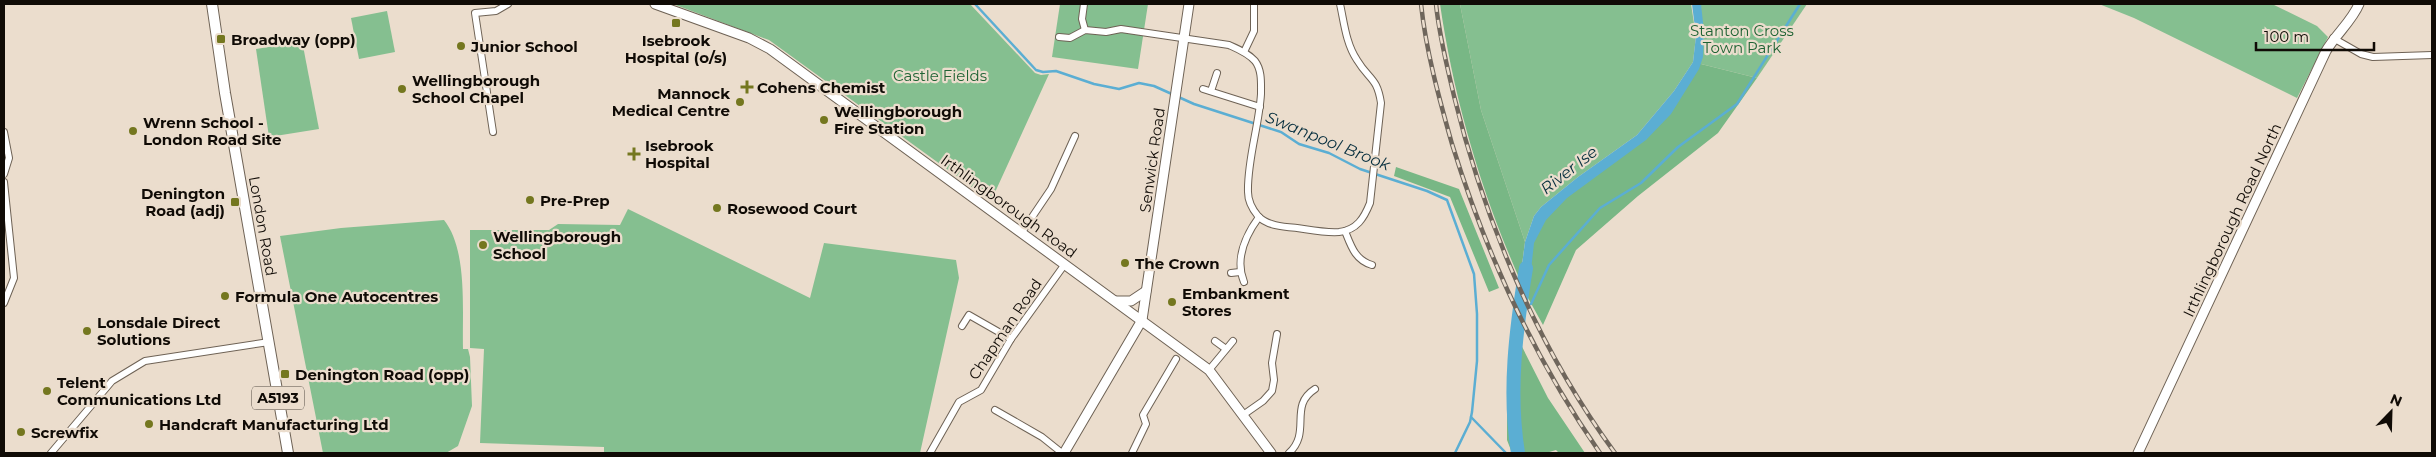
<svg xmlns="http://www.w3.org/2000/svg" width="2436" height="457" viewBox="0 0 2436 457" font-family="Montserrat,sans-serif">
<rect width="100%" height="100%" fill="#ebddcd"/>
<!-- green -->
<g fill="#85bf90">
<path d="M 673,4 L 970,4 L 1035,73 L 1041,75 L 1049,74 L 991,201 L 769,40 Z"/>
<path d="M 1060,4 L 1148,4 L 1138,69 L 1052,57 Z"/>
<path d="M 1460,4 L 1691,4 L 1696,36 L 1693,62 L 1674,91 L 1637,135 L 1578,177 L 1541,207 L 1534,216 L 1525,242 L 1481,110 Z"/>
<path d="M 1696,4 L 1807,4 L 1757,78 L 1697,63 Z"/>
<path d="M 2099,4 L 2272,4 L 2317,26 L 2328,37 L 2297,98 L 2134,18 Z"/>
<path d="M 387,11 L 395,52 L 359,59 L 351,18 Z"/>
<path d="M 294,43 L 303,46 L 319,129 L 269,137 L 256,49 Z"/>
<path d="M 628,209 L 810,298 L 824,243 L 956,260 L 959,278 L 920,453 L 604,453 L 604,447 L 480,443 L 484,349 L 470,348 L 470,230 L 549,230 L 558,224 L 620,225 Z"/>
<path d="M 444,220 C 468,250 462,311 463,349 L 468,349 L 470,357 L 472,406 L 458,446 L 446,453 L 323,453 L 280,236 L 341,228 Z"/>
</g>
<!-- forest -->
<g fill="#78b785">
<path d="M 1440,4 L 1460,4 L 1481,110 L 1525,242 L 1520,280 C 1481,192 1454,99 1440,4 Z"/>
<path d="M 1697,63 L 1757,78 L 1718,133 L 1638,196 L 1576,250 L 1543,325 L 1528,298 L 1524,278 L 1530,241 L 1547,208 L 1638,139 Z"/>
<path d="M 1396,167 L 1459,189 L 1499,288 L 1489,292 L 1450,197 L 1394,176 Z"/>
<path d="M 1512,327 L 1548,398 L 1585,453 L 1559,453 L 1556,450 L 1546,453 L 1512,453 L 1507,440 L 1507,415 L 1514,398 L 1508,393 Z"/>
</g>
<!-- water -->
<path fill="#5baed3" d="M 1692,4 L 1701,4 L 1704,32 L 1703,57 L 1699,69 L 1671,114 L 1646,140 L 1567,198 L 1546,220 L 1534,243 L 1528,298 L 1520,280 L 1525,242 L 1534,216 L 1541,207 L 1578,177 L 1637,135 L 1674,91 L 1693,62 L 1696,36 Z"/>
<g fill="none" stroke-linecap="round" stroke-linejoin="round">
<!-- stream -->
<g stroke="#5baed3" stroke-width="2.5">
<path d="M 975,4 L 1036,70 L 1043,72 L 1056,71 L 1094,84 L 1119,89 L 1139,83 L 1154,86 L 1194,104 L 1281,132 L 1299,144 L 1329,153 L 1360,169 L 1427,191 L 1447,200 L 1474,274 L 1477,314 L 1477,361 L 1472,412 L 1470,422 L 1455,453"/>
<path d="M 1531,304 L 1549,265 L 1600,208 L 1641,183 L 1678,147 L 1737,104 L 1800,4"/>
<path d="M 1471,417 L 1506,453"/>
</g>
<!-- river -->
<path stroke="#5baed3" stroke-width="14" d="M 1518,453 C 1508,392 1516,329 1526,268"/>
<defs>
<g id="street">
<path d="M 1084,4 L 1082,19 L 1085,30"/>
<path d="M 1059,37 L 1070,38 L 1085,30 L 1106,32 L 1121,29 L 1229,45 C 1238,49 1248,53 1255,61 C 1262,70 1261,83 1261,94 C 1259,126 1247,161 1248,192 C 1248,201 1253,210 1258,216 C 1267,226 1285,227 1297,228 C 1311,230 1325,233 1339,232 C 1357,230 1364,218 1370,203 L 1381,103 C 1377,77 1369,80 1357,60 C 1346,44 1344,22 1340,4"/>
<path d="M 2333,38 L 2361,54 L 2373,57 L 2432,55"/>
<path d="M 1244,52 L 1254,31 L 1254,4"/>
<path d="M 1203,89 L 1260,107"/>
<path d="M 1211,91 L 1217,73"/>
<path d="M 4,132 L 9,158 L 4,174"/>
<path d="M 493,132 L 475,13 L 496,11 L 508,4"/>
<path d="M 4,182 L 14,278 L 4,303"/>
<path d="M 1345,231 C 1351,246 1355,260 1372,265"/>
<path d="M 1022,232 L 1051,189 L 1075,136"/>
<path d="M 1231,273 L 1240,272"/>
<path d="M 1244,282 C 1235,260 1245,236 1259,217"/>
<path d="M 962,326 L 969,315 L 1011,339"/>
<path d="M 1215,341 L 1226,349"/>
<path d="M 1209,370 L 1233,341"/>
<path d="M 995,410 L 1042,437 L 1062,453"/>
<path d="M 1243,415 L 1263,401 L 1272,391 L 1274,380 L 1272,363 L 1277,334"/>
<path d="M 51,453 L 112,381 L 145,361 L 269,342"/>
<path d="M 930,453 L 959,402 L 981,390 L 1011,339 L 1065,264"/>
<path d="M 1132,453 L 1146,424 L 1143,415 L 1176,359"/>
<path d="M 1289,453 C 1312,432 1288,406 1315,389"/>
</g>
<g id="secondary">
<path d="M 655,4 L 749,38 L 770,49 L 1209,370 L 1271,453"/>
<path d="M 1116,301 L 1131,301 L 1146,291"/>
<path d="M 1064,453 L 1142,320 L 1189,4"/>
<path d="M 2138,453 L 2326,51 C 2336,34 2352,21 2359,4"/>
</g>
<path id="primary" d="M 212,4 L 225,93 L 288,453"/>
</defs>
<!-- street casing -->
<use href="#street" stroke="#6e6255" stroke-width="8"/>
<!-- secondary casing -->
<use href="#secondary" stroke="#6e6255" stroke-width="11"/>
<!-- primary casing -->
<use href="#primary" stroke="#6e6255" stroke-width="12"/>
<!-- street -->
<use href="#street" stroke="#fff" stroke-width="6"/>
<!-- secondary -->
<use href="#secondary" stroke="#fff" stroke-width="9"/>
<!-- primary -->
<use href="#primary" stroke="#fff" stroke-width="10"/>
<defs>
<g id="rail">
<path d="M 1421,4 C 1426,51 1439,98 1452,144 C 1486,254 1534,358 1600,453"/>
<path d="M 1436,4 C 1439,35 1447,66 1454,96 C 1485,223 1538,348 1615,453"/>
</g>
</defs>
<!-- rail casing -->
<use href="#rail" stroke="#6f665c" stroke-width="4.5"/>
<!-- rail -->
<use href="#rail" stroke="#ebddcd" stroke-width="2.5" stroke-dasharray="8" stroke-linecap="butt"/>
</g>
<!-- markers -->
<g fill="#74771f" stroke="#ebddcd" stroke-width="2">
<rect x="671" y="18" width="10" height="10" rx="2.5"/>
<rect x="216" y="34" width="10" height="10" rx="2.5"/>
<circle cx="461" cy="46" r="5"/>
<path d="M744.5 79.5h5v5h5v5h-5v5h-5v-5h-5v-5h5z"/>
<circle cx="402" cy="89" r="5"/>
<circle cx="740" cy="102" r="5"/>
<circle cx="824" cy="120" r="5"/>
<circle cx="133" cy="131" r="5"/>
<path d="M631.5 146.5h5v5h5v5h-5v5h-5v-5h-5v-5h5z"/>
<circle cx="530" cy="200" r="5"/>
<rect x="230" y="197" width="10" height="10" rx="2.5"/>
<circle cx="717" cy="208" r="5"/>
<circle cx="483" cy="245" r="5"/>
<circle cx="1125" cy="263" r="5"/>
<circle cx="225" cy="296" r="5"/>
<circle cx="1172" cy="302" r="5"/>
<circle cx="87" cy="331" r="5"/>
<rect x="280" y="369" width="10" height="10" rx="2.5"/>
<circle cx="47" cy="391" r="5"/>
<circle cx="149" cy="424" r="5"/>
<circle cx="21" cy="432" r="5"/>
</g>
<g text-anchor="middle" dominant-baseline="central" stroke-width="4.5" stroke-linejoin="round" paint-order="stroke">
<!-- shield labels -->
<rect fill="#ebddcd" stroke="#524a42" stroke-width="1" x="252" y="386.5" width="52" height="23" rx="4"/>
<g font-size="14" font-weight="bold" fill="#100b06">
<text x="278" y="398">A5193</text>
</g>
<!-- park labels -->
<g font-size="15" fill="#1f6334" stroke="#ebddcd">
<text x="1742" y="30">Stanton Cross<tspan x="1742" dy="17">Town Park</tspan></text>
<text x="940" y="75">Castle Fields</text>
</g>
<!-- poi labels -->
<g font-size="15" font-weight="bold" fill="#100b06" stroke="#ebddcd" text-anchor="start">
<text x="231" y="39">Broadway (opp)</text>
<text x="676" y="40" text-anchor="middle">Isebrook<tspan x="676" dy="17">Hospital (o/s)</tspan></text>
<text x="471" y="46">Junior School</text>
<text x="412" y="80">Wellingborough<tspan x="412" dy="17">School Chapel</tspan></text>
<text x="757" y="87">Cohens Chemist</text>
<text x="730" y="93" text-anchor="end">Mannock<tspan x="730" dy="17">Medical Centre</tspan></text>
<text x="834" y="111">Wellingborough<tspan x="834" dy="17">Fire Station</tspan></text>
<text x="143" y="122">Wrenn School -<tspan x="143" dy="17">London Road Site</tspan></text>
<text x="645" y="145">Isebrook<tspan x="645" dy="17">Hospital</tspan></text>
<text x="225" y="193" text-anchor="end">Denington<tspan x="225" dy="17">Road (adj)</tspan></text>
<text x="540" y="200">Pre-Prep</text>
<text x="727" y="208">Rosewood Court</text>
<text x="493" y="236">Wellingborough<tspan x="493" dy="17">School</tspan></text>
<text x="1135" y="263">The Crown</text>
<text x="1182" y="293">Embankment<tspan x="1182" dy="17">Stores</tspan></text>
<text x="235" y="296">Formula One Autocentres</text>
<text x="97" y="322">Lonsdale Direct<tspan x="97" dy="17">Solutions</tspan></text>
<text x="295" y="374">Denington Road (opp)</text>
<text x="57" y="382">Telent<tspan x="57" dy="17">Communications Ltd</tspan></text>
<text x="159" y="424">Handcraft Manufacturing Ltd</text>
<text x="31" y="432">Screwfix</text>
</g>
<!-- street labels -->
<g font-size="15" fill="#100b06" stroke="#ebddcd">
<text transform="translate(1152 160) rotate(-82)">Senwick Road</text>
<text transform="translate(1009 206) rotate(36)">Irthlingborough Road</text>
<text transform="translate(2232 220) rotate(-65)">Irthlingborough Road North</text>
<text transform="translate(263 226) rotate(80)">London Road</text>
<text transform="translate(1005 329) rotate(-56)">Chapman Road</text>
</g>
<!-- water labels -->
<g font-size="16" font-style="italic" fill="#062e3e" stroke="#ebddcd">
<text transform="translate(1328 141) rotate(22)">Swanpool Brook</text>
<text transform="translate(1569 170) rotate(-38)">River Ise</text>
</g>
</g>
<!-- border -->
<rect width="2436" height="457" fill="none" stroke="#100b06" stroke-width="10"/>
<!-- north arrow -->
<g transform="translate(2391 412) rotate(23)" stroke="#ebddcd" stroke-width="4" paint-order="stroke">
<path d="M0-4L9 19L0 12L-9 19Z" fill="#100b06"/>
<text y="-8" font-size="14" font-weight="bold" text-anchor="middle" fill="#100b06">N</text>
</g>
<!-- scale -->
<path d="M2256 42v8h118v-8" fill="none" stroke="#100b06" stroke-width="2.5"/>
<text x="2264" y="42" font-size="15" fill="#100b06" stroke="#ebddcd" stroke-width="4" paint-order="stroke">100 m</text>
</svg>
